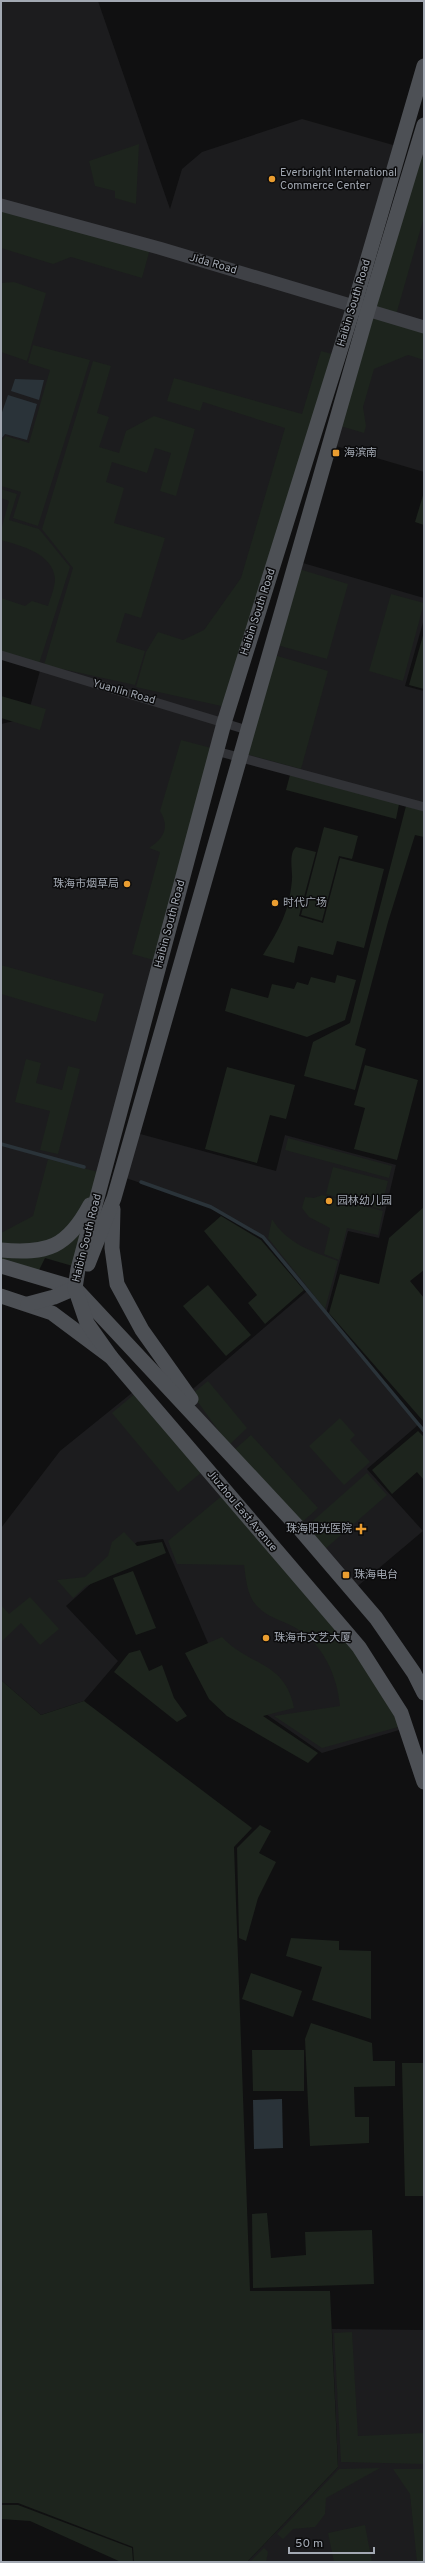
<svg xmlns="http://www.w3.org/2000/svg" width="425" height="2563" viewBox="0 0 425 2563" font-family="Overpass,'Noto Sans SC',sans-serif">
<rect width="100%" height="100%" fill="#101011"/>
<!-- built -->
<g fill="#1c1c1e">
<path d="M 1,1 L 98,1 L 170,209 L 182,169 L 202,152 L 302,119 L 400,147 L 227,710 L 100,1184 L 1,1250 L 1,724 L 27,718 L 41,667 L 1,654 Z"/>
<path d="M 416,153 L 424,155 L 424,472 L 329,444 Z"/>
<path d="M 296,561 L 424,598 L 424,619 L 405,686 L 424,691 L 424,807 L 239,758 Z"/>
<path d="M 133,1132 L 276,1171 L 285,1135 L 396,1165 L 379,1238 L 348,1231 L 326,1314 L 418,1425 L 367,1469 L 423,1531 L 353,1590 L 227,1451 L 187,1394 L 307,1291 L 263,1237 L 211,1207 L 120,1176 Z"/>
<path d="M 138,1388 L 406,1728 L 322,1753 L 227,1687 L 163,1539 L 137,1542 L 66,1606 L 118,1661 L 84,1701 L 41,1715 L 1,1680 L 1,1528 L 60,1451 Z"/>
<path d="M 332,2329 L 424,2330 L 424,2562 L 247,2562 L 338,2467 Z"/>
</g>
<!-- green -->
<g fill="#1d241d">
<path d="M 139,144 L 136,204 L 115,198 L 115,191 L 95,186 L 89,161 Z"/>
<path d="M 419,157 L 424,158 L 424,217 L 396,315 L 375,309 Z"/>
<path d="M 1,208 L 150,249 L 142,278 L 71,257 L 53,264 L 1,248 Z"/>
<path d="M 14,282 L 46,293 L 27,361 L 1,352 L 1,283 Z"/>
<path d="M 370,314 L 424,330 L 424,360 L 408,355 L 374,369 L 363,407 L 366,426 L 364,433 L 337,425 Z"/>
<path d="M 33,345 L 90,360 L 38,526 L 13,518 L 21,492 L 1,486 L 1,441 L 6,436 L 29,443 L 50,370 L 28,363 Z"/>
<path d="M 321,351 L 336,355 L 226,707 L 136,687 L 146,652 L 158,632 L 183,640 L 204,630 L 241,578 L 285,428 L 203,402 L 200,411 L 167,401 L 174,378 L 302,414 Z"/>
<path d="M 93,361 L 111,366 L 97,413 L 109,417 L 99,447 L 119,453 L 126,431 L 154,416 L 195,429 L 176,496 L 160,491 L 171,453 L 155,448 L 147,473 L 112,462 L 106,482 L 124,488 L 114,523 L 165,538 L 141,618 L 125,613 L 116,642 L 145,651 L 135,685 L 44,665 L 73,568 L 42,529 Z"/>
<path d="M 1,489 L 17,494 L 9,520 L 39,529 L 70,567 L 39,664 L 1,651 L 1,598 L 25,606 L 32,601 L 48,606 C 50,599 55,587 55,579 C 53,553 21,546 1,540 L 1,530 L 9,501 L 1,498 Z"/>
<path d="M 424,492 L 424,525 L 415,522 Z"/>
<path d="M 299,569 L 348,584 L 327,659 L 277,645 Z"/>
<path d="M 391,594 L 424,603 L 403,681 L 369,671 Z"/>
<path d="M 424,632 L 424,689 L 409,685 Z"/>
<path d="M 274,655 L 328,671 L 301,769 L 246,754 Z"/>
<path d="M 1,696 L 46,709 L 40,730 L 1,718 Z"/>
<path d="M 181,740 L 215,749 L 157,961 L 132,954 L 160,852 L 149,848 C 164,839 170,827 160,811 Z"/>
<path d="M 290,775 L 399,804 L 396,819 L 286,790 Z"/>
<path d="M 406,806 L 424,811 L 424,837 L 415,835 L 388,922 L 355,1045 L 366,1049 L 355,1090 L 304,1076 L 313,1042 L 350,1023 Z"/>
<path d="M 324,827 L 358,836 L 352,859 L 339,856 L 322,921 L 301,915 Z"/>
<path d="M 296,847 L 316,852 L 299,916 L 323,923 L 340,858 L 384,869 L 364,948 L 337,941 L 333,955 L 298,946 L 294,963 L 263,955 C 280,928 289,912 292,880 C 293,871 288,854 296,847 Z"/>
<path d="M 1,965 L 104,994 L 96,1022 L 1,994 Z"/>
<path d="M 337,975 L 356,980 L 345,1020 L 307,1037 L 225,1011 L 231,988 L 268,998 L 272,984 L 294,989 L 297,982 L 308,985 L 311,977 L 335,983 Z"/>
<path d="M 26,1059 L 41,1063 L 36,1083 L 62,1090 L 68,1066 L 80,1069 L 58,1154 L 40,1150 L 50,1111 L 15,1102 Z"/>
<path d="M 365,1065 L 418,1080 L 397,1160 L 354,1149 L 365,1108 L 354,1105 Z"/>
<path d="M 227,1067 L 295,1085 L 286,1119 L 270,1115 L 257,1163 L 205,1149 Z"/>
<path d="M 288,1138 L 392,1166 L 389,1178 L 285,1150 Z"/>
<path d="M 48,1159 L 102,1173 L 76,1267 L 45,1258 L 37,1274 L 1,1264 L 1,1233 L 33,1216 Z"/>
<path d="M 333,1167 L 388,1181 L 381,1209 L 326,1194 Z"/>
<path d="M 322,1195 L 383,1211 L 378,1235 L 347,1228 L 339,1260 L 324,1254 L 330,1228 L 309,1217 L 302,1208 L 305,1197 L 314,1198 Z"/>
<path d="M 424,1207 L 424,1270 L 410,1281 L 424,1298 L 424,1422 L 329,1313 L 340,1274 L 379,1284 L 389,1238 Z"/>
<path d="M 221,1216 L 261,1240 L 304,1290 L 265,1324 L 248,1303 L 257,1295 L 204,1231 Z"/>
<path d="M 272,1219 C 286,1243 313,1252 338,1261 L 325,1309 L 268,1238 Z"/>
<path d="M 208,1285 L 251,1335 L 226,1356 L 183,1306 Z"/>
<path d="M 208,1381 L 247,1428 L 229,1445 L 192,1394 Z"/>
<path d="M 137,1392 L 203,1471 L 178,1492 L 112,1413 Z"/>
<path d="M 340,1418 L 355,1435 L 350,1440 L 370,1462 L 344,1485 L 309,1446 Z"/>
<path d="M 418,1431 L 424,1437 L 424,1480 L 417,1472 L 392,1494 L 372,1470 Z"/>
<path d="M 251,1435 L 318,1508 L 300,1524 L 233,1451 Z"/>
<path d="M 367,1473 L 387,1495 L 325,1549 L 306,1527 Z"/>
<path d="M 224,1494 L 355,1648 L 402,1726 L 322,1748 L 274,1716 L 340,1706 C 337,1675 323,1643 294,1627 C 281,1620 267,1617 257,1606 C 247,1596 246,1579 244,1565 L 177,1564 L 168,1541 Z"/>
<path d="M 124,1532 L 137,1546 L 162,1542 L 166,1553 L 86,1586 L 73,1598 L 57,1580 L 85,1577 L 108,1556 L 112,1542 Z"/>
<path d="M 133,1571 L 156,1628 L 136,1635 L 113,1578 Z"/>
<path d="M 30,1597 L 59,1629 L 40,1645 L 21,1623 L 1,1642 L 1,1605 L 9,1614 Z"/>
<path d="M 222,1637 C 250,1667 285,1661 294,1708 L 263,1716 L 318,1753 L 308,1763 L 227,1716 L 209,1699 L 185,1653 Z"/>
<path d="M 140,1650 L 149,1671 L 162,1665 L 174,1698 L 187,1716 L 177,1722 L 114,1672 L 129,1653 Z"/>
<path d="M 1,1680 L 41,1715 L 84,1701 L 252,1828 L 234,1847 L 250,2291 L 330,2291 L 338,2467 L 247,2562 L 134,2562 L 133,2547 L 18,2503 L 1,2503 Z"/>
<path d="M 260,1825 L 271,1831 L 259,1853 L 276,1862 L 258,1898 L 246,1941 L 239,1938 L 237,1848 Z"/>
<path d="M 291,1938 L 339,1941 L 339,1950 L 371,1951 L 371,2019 L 312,2000 L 322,1967 L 286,1956 Z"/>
<path d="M 251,1973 L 302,1991 L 293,2017 L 242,1999 Z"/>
<path d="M 311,2023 L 372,2043 L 373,2061 L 395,2061 L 395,2086 L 354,2087 L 355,2117 L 369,2117 L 369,2143 L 310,2146 L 305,2039 Z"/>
<path d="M 252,2050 L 304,2050 L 304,2091 L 253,2091 Z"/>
<path d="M 402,2063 L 424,2063 L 424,2196 L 405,2196 Z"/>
<path d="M 267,2213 L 271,2258 L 306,2255 L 305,2232 L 372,2230 L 374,2284 L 253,2288 L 252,2214 Z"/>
<path d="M 352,2332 L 358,2436 L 424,2433 L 424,2464 L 341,2462 L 334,2333 Z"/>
<path d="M 380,2468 L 326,2498 L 325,2514 L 315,2527 L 293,2529 L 283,2539 L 277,2534 L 339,2469 Z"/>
<path d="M 393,2469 L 424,2469 L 424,2562 L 417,2562 L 410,2494 Z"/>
<path d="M 1,2505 L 18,2505 L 132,2548 L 133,2562 L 121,2562 L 30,2521 L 1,2519 Z"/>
<path d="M 365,2525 L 372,2562 L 334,2562 L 328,2533 Z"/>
<path d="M 264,2548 L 268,2552 L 266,2562 L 250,2562 Z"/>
</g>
<!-- water -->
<g fill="#2a3339">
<path d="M 15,379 L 44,380 L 39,400 L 11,391 Z"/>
<path d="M 8,395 L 37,404 L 27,440 L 5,434 L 1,439 L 1,415 Z"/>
<path d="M 282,2099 L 283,2148 L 254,2149 L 253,2100 Z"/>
</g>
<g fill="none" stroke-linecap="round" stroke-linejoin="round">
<!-- stream -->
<g stroke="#2a3339" stroke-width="3.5">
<path d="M 1,1144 L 84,1167"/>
<path d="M 141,1182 L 211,1207 L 263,1237 L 424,1431"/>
</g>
<!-- street -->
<g stroke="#313236" stroke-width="9">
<path d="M 1,655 L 247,730"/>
<path d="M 216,751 L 424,807"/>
</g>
<!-- secondary -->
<path stroke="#3f4146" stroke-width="13" d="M 1,205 L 159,248 L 424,327"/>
<!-- primary -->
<g stroke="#4d5055" stroke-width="15">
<path d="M 113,1209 L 112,1248 L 117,1284 L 142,1330 L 191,1399"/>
<path d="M 1,1250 C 47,1254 67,1248 90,1205"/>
<path d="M 88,1264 L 114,1198 L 368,310 L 424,125"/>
<path d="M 1,1266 L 75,1288 L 299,1528 L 376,1618 L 414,1673 L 424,1693"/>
<path d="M 1,1296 L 52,1313 L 111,1357 L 359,1647 L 401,1713 L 424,1782"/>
<path d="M 28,1304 L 54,1297 L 75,1288"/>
<path d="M 111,1357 L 87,1323 L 75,1288 L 78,1269 L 224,723 L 354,306 L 424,66"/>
</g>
</g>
<!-- markers -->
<g fill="#ea9d30" stroke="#0b0b0c" stroke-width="1.5">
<circle cx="272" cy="179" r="4"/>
<rect x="332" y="449" width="8" height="8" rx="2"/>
<circle cx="127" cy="884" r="4"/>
<circle cx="275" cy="903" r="4"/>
<circle cx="329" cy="1201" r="4"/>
<path d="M359 1523h4v4h4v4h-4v4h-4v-4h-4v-4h4z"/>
<rect x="342" y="1571" width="8" height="8" rx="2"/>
<circle cx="266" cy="1638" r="4"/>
</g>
<g text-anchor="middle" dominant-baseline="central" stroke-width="3" stroke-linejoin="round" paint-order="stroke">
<!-- poi labels -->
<g font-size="11" fill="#a2a8b2" stroke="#0b0b0c" text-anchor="start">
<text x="280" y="173">Everbright International<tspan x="280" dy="13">Commerce Center</tspan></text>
<text x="344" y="453">海滨南</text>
<text x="119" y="884" text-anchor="end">珠海市烟草局</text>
<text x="283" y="903">时代广场</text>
<text x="337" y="1201">园林幼儿园</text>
<text x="352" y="1529" text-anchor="end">珠海阳光医院</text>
<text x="354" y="1575">珠海电台</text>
<text x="274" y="1638">珠海市文艺大厦</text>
</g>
<!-- street labels -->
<g font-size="11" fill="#a2a8b2" stroke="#0b0b0c">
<text transform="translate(213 264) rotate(16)">Jida Road</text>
<text transform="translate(354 303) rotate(-73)">Haibin South Road</text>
<text transform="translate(258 612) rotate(-72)">Haibin South Road</text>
<text transform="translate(124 692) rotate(16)">Yuanlin Road</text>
<text transform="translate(170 924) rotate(-75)">Haibin South Road</text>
<text transform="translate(87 1238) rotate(-76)">Haibin South Road</text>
<text transform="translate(242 1511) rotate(50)">Jiuzhou East Avenue</text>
</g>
</g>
<!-- border -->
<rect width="425" height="2563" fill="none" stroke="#a2a8b2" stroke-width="4"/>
<!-- scale -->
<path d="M289 2547v6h85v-6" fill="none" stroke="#a2a8b2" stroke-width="2"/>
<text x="295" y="2547" font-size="12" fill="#a2a8b2" stroke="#0b0b0c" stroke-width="3" paint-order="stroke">50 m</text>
</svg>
